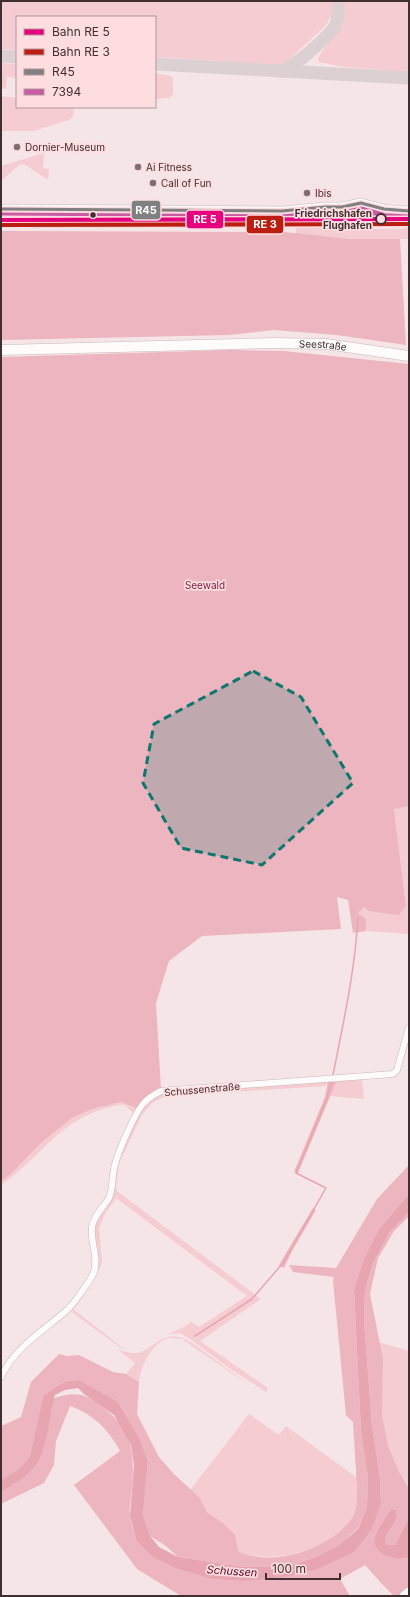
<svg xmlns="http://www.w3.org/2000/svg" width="410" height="1597" viewBox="0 0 410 1597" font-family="Inter,sans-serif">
<rect width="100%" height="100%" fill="#f6e5e7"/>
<!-- green -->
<g fill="#f5ccd2">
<path d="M 1,1 L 333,1 L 332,13 L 327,24 L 289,60 L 283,65 L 155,57 L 155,17 L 17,17 L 17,50 L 1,49 Z"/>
<path d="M 344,1 L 409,1 L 409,72 L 343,67 L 319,62 L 318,58 L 320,54 L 342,27 Z"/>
<path d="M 1,63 L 17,64 L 17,78 L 7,77 L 6,89 L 1,88 Z"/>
<path d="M 155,73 L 171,76 L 173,78 L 173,94 L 169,98 L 155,99 Z"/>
<path d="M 1,96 L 17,98 L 17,107 L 74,107 L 73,117 L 69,120 L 34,131 L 1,131 Z"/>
<path d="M 44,153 L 43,168 L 49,169 L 48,180 L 24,164 L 19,165 L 1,181 L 1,166 Z"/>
<path d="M 358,224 L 358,225 L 374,225 L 374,229 L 403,229 L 403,226 L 409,226 L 409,239 L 350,239 L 296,234 L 296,225 Z"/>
<path d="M 409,806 L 409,934 L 366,931 L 366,919 L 358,913 L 364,907 L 406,906 L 394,808 Z"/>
<path d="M 362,1079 L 364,1099 L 330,1096 L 337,1080 Z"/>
<path d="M 328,1081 L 326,1086 L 166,1096 L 152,1103 L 142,1115 L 119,1163 L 116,1187 L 117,1191 L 261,1299 L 200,1341 L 268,1388 L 266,1392 L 229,1368 L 190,1339 L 180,1333 L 168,1334 L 180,1329 L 192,1322 L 199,1327 L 247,1296 L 116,1198 L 105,1214 L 99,1228 L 102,1263 L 95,1278 L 73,1309 L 124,1349 L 133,1351 L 121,1348 L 73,1313 L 72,1308 L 94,1276 L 94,1228 C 97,1217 107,1210 110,1199 C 114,1188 114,1177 117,1166 C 122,1146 140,1105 158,1095 C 163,1093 169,1093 173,1092 Z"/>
<path d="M 121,1102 L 136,1108 L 134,1114 L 125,1105 C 118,1104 111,1107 104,1109 C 59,1121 38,1160 1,1185 L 1,1181 L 10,1175 L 41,1143 L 72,1118 L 92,1109 Z"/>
<path d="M 173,1336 L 182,1338 L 191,1342 L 252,1387 L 182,1339 C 178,1339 173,1337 169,1338 C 153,1341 140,1367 139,1382 L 126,1374 L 135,1363 L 117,1349 C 148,1362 148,1340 173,1336 Z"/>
<path d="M 379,1342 L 409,1351 L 409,1489 C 395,1468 383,1440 382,1414 C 381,1390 384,1366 379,1342 Z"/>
<path d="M 249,1414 L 279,1435 L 286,1426 L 356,1477 L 357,1499 L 354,1516 L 341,1531 L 328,1541 L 310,1549 L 289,1555 L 267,1557 L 247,1556 L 238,1551 L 223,1523 L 207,1512 L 200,1498 L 190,1490 Z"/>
</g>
<!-- forest -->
<g fill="#ecb5bf">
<path d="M 1,231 L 285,232 L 350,239 L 400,239 L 406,345 L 337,335 L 274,330 L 229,335 L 1,340 Z"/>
<path d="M 229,350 L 284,351 L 409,364 L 409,806 L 394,809 L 406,906 L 399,915 L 369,911 L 364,907 L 358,913 L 366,919 L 366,931 L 353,933 L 348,900 L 337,897 L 341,929 L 202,936 L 169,961 L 156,1003 L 161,1089 L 148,1095 L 136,1108 L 121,1102 L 92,1109 L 72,1118 L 41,1143 L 10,1175 L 1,1181 L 1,357 Z"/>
<path d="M 337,1080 L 298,1173 L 294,1172 L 325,1097 L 328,1081 Z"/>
<path d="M 409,1165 L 409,1194 L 380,1228 L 354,1290 L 361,1432 L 368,1477 L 367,1506 L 358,1528 L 339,1545 L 316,1557 L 288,1566 L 243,1567 L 178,1557 L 166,1546 L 150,1536 L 143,1514 L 148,1461 L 139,1437 L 117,1401 L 79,1380 L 66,1381 L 55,1387 L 43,1396 L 30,1456 L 19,1469 L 1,1480 L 1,1426 L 21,1417 L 31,1382 L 59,1354 L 67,1356 L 79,1355 L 113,1372 L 126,1374 L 139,1382 L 137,1414 L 159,1457 L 174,1474 L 200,1498 L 207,1512 L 223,1523 L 235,1535 L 238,1551 C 268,1568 326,1550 347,1524 C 350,1521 353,1518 354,1514 C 359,1500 356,1486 356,1471 C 355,1455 354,1439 353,1422 L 346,1415 L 333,1281 L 334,1277 L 293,1272 L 289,1265 L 336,1268 L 377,1199 Z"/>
<path d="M 313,1208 L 316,1210 L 292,1251 L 284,1268 L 279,1265 Z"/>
<path d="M 409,1212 L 409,1216 L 394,1231 L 378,1258 L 370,1294 L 383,1359 L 382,1416 L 388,1446 L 398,1470 L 409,1489 L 409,1518 L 395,1545 L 386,1545 L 385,1538 L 397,1518 L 396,1510 L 391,1509 L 378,1529 L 374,1540 L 403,1559 L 409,1558 L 409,1589 L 400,1596 L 394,1596 L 381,1583 L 365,1565 L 340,1579 L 350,1596 L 181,1596 L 137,1569 L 74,1485 L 120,1451 C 108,1429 93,1414 70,1406 L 56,1441 L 54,1465 L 44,1483 L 1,1504 L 1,1492 L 14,1484 L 31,1471 L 54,1398 C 73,1392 84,1392 100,1405 C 132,1429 135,1450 132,1488 C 131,1497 129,1507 130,1516 C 131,1524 134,1533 136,1540 L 178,1569 L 211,1579 L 242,1581 L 354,1552 L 381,1504 L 380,1478 L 372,1426 L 364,1320 L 365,1290 L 373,1263 L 389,1233 Z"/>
</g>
<!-- water -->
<g fill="#e7a5b1">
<path d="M 409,1194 L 409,1212 L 389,1233 L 373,1263 L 365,1290 L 364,1320 L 372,1426 L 380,1478 L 381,1504 L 371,1530 L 354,1552 L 320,1568 L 286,1577 L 242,1581 L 211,1579 L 178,1569 L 153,1557 L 136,1540 L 130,1516 L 134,1465 L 131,1445 L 114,1415 L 84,1394 L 78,1388 L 65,1390 L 55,1395 C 48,1418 48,1456 30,1472 C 21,1480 11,1486 1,1492 L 1,1480 L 19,1469 L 30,1456 L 43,1396 L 55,1387 L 66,1381 L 79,1380 L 117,1401 L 139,1437 L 148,1461 L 143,1514 L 150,1536 L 159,1547 L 178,1557 L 243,1567 L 288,1566 L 316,1557 L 339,1545 L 358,1529 L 367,1506 L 368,1477 L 361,1432 L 354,1290 L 365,1257 L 380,1228 Z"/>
<path d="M 391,1509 L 396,1510 L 397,1518 L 385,1538 L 386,1545 L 395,1545 L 409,1518 L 409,1558 C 401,1560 384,1557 378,1550 C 376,1548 375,1543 374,1540 L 378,1529 Z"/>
</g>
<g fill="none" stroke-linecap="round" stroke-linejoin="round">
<!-- stream -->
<g stroke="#e7a5b1" stroke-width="1.5">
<path d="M 333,1075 C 343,1024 355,971 358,918"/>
<path d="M 195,1336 L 252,1299 L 283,1263 L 326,1188 L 296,1173 L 327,1098 L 332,1080"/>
</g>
<!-- taxiway -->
<g stroke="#dcd0d2" stroke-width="13">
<path d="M 1,56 L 17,57"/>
<path d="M 155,64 L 409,78"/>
<path d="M 282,71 C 293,68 329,36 335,26 C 339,19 338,9 338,1"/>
</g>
<defs>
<path id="street" d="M 1,1377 C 14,1348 43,1331 66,1311 C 73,1305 78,1297 83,1290 C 87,1284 92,1278 94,1272 C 99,1257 90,1242 92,1227 C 94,1215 103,1208 109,1198 C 113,1189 112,1179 114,1169 C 116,1156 135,1112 144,1103 C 149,1097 155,1094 161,1091 L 393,1074 L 397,1070 L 409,1027"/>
<g id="secondary">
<path d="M 1,209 L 282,211 L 325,207 L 342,207 L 361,203 L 384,209"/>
<path d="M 378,209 L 409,211"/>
<path d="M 404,1596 L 409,1592"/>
</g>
<g id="primary">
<path id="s1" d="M 1,350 L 276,343 L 326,344 L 409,356"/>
</g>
</defs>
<!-- street casing -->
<use href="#street" stroke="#c7b8ba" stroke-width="7"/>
<!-- secondary casing -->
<use href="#secondary" stroke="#c7b8ba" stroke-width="10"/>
<!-- primary casing -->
<use href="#primary" stroke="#c7b8ba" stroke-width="11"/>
<!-- street -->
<use href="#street" stroke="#fefbfb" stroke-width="6"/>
<!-- secondary -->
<use href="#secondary" stroke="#fefbfb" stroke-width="9"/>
<!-- primary -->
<use href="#primary" stroke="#fefbfb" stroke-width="10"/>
<defs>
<path id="bus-1" d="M 1,209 L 282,211 L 325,207 L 342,207 L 361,203 L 384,209 L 409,211"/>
<g id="bus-2">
<path d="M 1,214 L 282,216 L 325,212 L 343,212 L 361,208 L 383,214"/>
<path d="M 369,214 L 409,216"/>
</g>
</defs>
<!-- bus-1 casing -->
<use href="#bus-1" stroke="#fedde1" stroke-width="6"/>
<!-- bus-2 casing -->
<use href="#bus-2" stroke="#fedde1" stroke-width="6"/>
<!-- bus-1 -->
<use href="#bus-1" stroke="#808080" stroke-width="3"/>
<!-- bus-2 -->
<use href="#bus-2" stroke="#ca5ba2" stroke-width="3"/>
<defs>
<path id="rail-1" d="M 1,220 L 409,219"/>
<path id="rail-2" d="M 1,225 L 409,224"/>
</defs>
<!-- rail-1 casing -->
<use href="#rail-1" stroke="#fedde1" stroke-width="7"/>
<!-- rail-2 casing -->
<use href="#rail-2" stroke="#fedde1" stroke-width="7"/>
<!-- rail-1 -->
<use href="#rail-1" stroke="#e5007d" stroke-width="4"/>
<!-- rail-2 -->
<use href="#rail-2" stroke="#bb1e10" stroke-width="4"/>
</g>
<!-- marked area -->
<path fill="#0f766e" fill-opacity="0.2" stroke="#0f766e" stroke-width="3" stroke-dasharray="8 5" stroke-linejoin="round" d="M 253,671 L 301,697 L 353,783 L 262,865 L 181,848 L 143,783 L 154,724 Z"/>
<!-- markers -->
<g fill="#7f6f71" stroke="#fedde1" stroke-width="1.5">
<circle cx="17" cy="147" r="4"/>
<circle cx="138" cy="167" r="4"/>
<circle cx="153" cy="183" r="4"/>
<circle cx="307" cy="193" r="4"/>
</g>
<circle fill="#3f2f31" stroke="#fedde1" stroke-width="1.5" cx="93" cy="215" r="3.5"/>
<circle fill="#fedde1" stroke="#3f2f31" stroke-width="2" cx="381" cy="219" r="5"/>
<g text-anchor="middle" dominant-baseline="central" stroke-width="3.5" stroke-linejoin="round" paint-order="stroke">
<!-- poi labels -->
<g font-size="10" fill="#3f2f31" stroke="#fedde1" text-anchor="start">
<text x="25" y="147">Dornier-Museum</text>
<text x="146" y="167">Ai Fitness</text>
<text x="161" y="183">Call of Fun</text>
<text x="315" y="193">Ibis</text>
</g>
<!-- stop labels -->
<g font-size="10" font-weight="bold" fill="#3f2f31" stroke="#fedde1" text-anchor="end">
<text x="372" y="213">Friedrichshafen<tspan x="372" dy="12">Flughafen</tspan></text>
</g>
<!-- street labels -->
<g font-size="10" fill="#3f2f31" stroke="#fedde1">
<text stroke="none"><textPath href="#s1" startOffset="322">Seestraße</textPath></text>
<text transform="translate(202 1089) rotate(-5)">Schussenstraße</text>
</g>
<!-- park labels -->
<g font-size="10" fill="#7f1939" stroke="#fedde1">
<text x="205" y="585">Seewald</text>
</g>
<!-- water labels -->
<g font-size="11" font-style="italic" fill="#540521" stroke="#fedde1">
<text transform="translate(232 1571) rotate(4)">Schussen</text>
</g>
</g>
<g stroke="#fedde1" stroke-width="1.5">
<rect x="131" y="200" width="30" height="20" rx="4" fill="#808080"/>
<rect x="186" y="210" width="38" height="19" rx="4" fill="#e5007d"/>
<rect x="246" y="215" width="38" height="19" rx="4" fill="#bb1e10"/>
</g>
<g font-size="11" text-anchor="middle" font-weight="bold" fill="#fff">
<text x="146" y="214">R45</text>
<text x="205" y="223">RE 5</text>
<text x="265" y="228">RE 3</text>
</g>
<!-- border -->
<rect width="410" height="1597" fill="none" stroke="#3f2f31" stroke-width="4"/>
<!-- legend -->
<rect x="16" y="16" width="140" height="92" fill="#fedde1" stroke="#b2979b"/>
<rect x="24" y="29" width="20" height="6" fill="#e5007d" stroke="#b2979b"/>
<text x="52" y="36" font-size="12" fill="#3f2f31">Bahn RE 5</text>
<rect x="24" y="49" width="20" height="6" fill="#bb1e10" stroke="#b2979b"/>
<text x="52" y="56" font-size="12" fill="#3f2f31">Bahn RE 3</text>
<rect x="24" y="69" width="20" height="6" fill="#808080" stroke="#b2979b"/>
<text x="52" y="76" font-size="12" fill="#3f2f31">R45</text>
<rect x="24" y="89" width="20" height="6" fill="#ca5ba2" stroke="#b2979b"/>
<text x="52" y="96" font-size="12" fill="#3f2f31">7394</text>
<!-- scale -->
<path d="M266 1573v6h74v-6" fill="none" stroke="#3f2f31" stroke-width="2"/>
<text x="272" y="1573" font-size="12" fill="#3f2f31" stroke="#fedde1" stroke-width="3" paint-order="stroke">100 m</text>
</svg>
